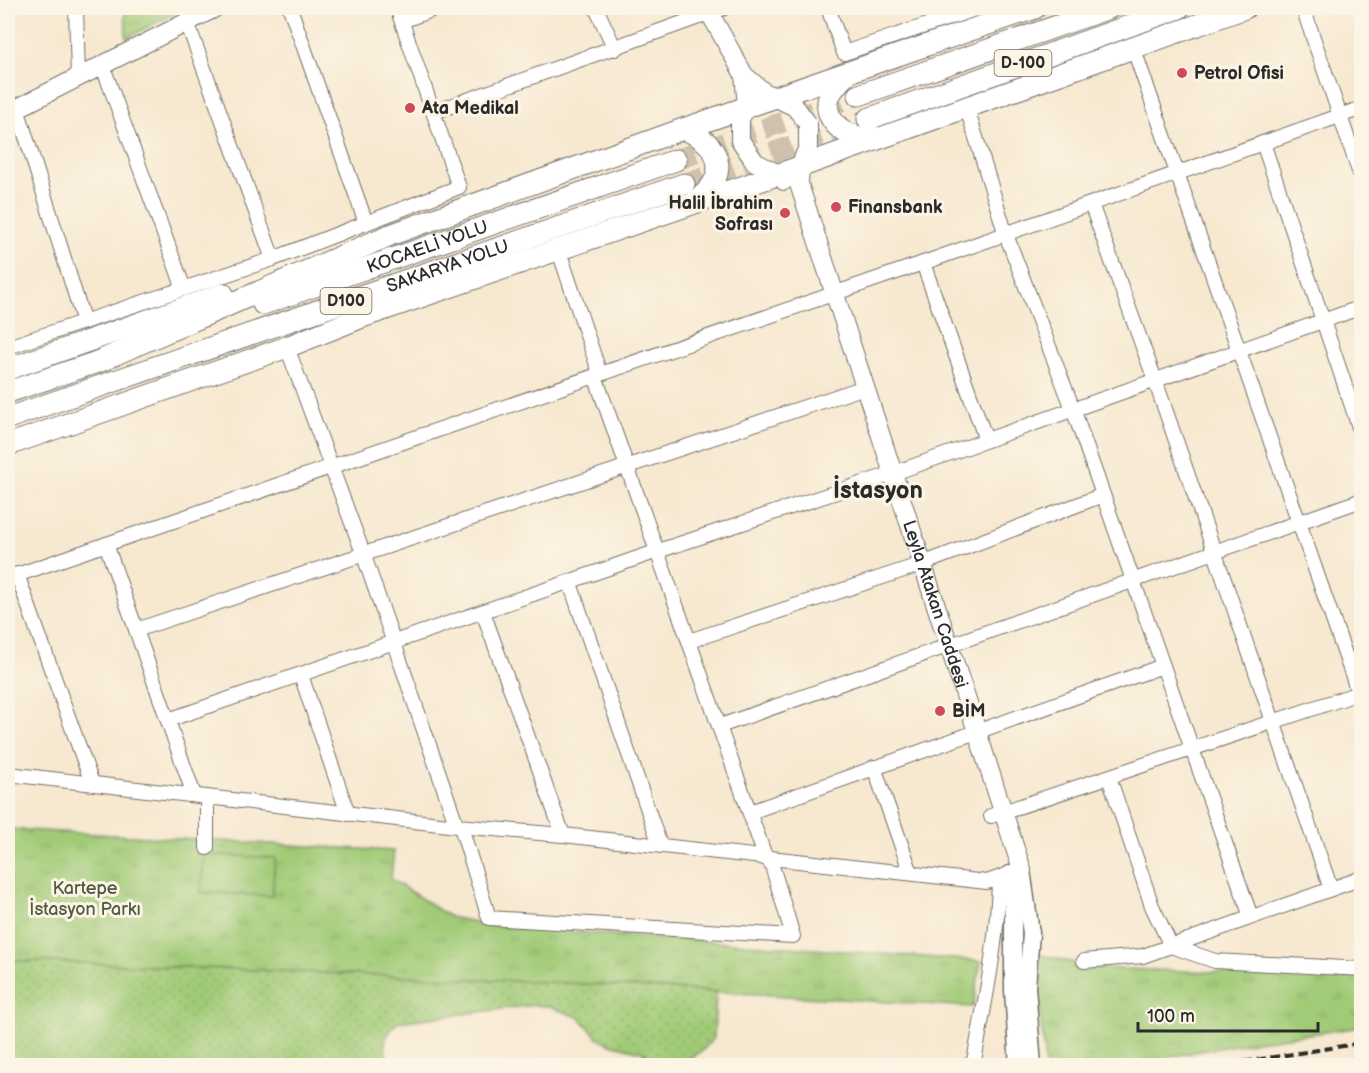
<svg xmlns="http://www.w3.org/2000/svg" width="1369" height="1073" viewBox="0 0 1369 1073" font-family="'Balsamiq Sans',sans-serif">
<defs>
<pattern id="grass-dots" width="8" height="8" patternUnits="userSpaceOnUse" patternTransform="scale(1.5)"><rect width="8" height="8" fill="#a1cb77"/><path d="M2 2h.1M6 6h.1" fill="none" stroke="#8bae67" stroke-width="1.8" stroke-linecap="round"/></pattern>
<pattern id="park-tufts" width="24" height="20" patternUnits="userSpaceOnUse" patternTransform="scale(1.5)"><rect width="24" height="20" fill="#a1cb77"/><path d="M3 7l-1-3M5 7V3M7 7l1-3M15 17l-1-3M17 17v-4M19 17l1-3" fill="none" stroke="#8bae67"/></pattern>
</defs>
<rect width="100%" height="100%" fill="#fcf5e5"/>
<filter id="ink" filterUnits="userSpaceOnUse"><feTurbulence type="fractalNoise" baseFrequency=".0167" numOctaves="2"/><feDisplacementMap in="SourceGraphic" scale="12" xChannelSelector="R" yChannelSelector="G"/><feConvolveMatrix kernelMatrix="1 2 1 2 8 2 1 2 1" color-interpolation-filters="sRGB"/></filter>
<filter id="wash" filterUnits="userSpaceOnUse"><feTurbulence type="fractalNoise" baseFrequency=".008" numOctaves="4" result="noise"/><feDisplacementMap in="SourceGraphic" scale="24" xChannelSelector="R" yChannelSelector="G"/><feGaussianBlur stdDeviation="1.35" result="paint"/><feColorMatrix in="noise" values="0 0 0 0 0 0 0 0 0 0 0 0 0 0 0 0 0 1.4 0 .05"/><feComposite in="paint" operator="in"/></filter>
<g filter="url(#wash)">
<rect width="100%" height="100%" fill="#f7e8d0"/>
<!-- grass -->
<path fill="url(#grass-dots)" stroke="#667b51" stroke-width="1.5" d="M 8,960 L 571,983 L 716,992 L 714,1038 L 702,1051 L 678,1065 L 662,1065 L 642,1052 L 610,1044 L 597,1037 L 580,1018 L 551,1007 L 535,1005 L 398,1022 C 381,1040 384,1043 388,1065 L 8,1066 Z"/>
<!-- park -->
<g fill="url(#park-tufts)" stroke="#667b51" stroke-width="1.5">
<path d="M 125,8 L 186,8 L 126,38 Z"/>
<path d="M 8,829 L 394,851 L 391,879 L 450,917 L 496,926 L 981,961 L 973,1007 L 571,983 L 8,960 Z"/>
<path d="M 1042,955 L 1095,968 L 1361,977 L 1361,1027 L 1257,1041 L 1123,1065 L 1045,1065 L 1038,987 Z"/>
</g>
<!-- garden -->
<path fill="#a1cb77" stroke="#667b51" stroke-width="1.5" d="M 204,854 L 275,858 L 272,896 L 201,892 Z"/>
</g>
<g filter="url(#ink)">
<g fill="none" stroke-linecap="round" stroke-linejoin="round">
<!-- trunk-tunnel -->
<g stroke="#cec2af" stroke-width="21" stroke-dasharray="21 10" stroke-linecap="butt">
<path d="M 676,160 L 859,95"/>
<path d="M 684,184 L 868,119"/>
</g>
<defs>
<g id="minor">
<path d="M 76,8 L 78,77"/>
<path d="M 290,8 L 366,223"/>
<path d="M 596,8 L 615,49"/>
<path d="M 828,8 L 844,53 L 978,8"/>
<path d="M 1303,8 L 1362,180"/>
<path d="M 402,21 L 437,8"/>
<path d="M 187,22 L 273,259"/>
<path d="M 1133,47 L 1362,703"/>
<path d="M 102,64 L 184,289"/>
<path d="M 966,105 L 1005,232 L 1073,409 L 1251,917"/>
<path d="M 17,108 L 84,322"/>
<path d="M 434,112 L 724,8"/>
<path d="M 1263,143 L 1362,436"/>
<path d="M 1091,204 L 1155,380 L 1331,889"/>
<path d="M 558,248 L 600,374"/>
<path d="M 923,263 L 986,440"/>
<path d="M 8,347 L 273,259 L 459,187 L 397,8"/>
<path d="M 287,347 L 363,553 L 457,826"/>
<path d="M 595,376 L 766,859"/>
<path d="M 106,544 L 194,795"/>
<path d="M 17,574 L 92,783"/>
<path d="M 8,578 L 923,263 L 1362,108"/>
<path d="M 570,583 L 660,845"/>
<path d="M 483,612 L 563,835"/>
<path d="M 136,630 L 865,387"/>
<path d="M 689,641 L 922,564 L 1103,495"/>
<path d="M 301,675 L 348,814"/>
<path d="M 168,720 L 658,551 L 894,473 L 1362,307"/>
<path d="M 720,726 L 1362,500"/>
<path d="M 874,767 L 911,873"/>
<path d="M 8,774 L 457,826 L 563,835 L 987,882 L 1017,871"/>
<path d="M 1109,777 L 1152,906 L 1171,946 L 1362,878"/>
<path d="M 207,797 L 207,848"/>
<path d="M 750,812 L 1163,666"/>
<path d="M 991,816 L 1362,692"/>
<path d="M 461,827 L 489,918 L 793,936 L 770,859"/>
<path d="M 1084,961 L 1143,956 L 1171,946 L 1215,961 L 1362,969"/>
<path d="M 968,1066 L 974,1061 C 985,1001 998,940 999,879"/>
</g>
<g id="tertiary">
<path d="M 1022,870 L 1031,933 L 1027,987 L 1033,1066"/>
<path d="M 1010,874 L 1013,892 L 1013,990 L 1018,1066"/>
</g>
<g id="secondary">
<path id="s1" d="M 707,8 L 744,75 L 764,92 L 795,107 L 808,124 L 808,147 L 800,166 L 799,184 L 1022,870"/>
<path d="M 744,75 L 747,106 L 740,119 L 740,140 L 755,162 L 778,174 L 784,181"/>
<path d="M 8,113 L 215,8"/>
</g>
<g id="trunk">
<path d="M 849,72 C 842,79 833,87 829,97 C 821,123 852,142 874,137"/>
<path d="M 859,95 L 1109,8"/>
<path d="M 868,119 L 1179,8"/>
<path d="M 683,129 C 718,141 733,173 698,199"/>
<path id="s2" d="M 263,304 L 676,160"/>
<path d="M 95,363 L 390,235 L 683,129 L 1035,8"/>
<path d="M 8,369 L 223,294"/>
<path d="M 8,392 L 106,359"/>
<path id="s3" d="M 8,418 L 684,184"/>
<path d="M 8,445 L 287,347 L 362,317 L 788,171 L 1245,8"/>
</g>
</defs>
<!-- minor casing -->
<use href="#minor" stroke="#726d65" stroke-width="16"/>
<!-- tertiary casing -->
<use href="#tertiary" stroke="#726d65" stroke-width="19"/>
<!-- secondary casing -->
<use href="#secondary" stroke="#726d65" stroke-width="20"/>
<!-- trunk casing -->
<use href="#trunk" stroke="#726d65" stroke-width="23"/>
<!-- minor -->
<use href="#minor" stroke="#fff" stroke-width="14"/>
<!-- tertiary -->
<use href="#tertiary" stroke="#fff" stroke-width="16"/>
<!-- secondary -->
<use href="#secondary" stroke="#fff" stroke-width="18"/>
<!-- trunk -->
<use href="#trunk" stroke="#fff" stroke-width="21"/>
<!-- rail -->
<g stroke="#2b2b2b" stroke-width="4" stroke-dasharray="9 4.5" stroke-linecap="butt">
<path d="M 1217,1066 L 1362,1043"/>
<path d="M 1320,1066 L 1362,1060"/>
</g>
</g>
</g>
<!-- markers -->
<g fill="#d1495b" stroke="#fcf5e5" stroke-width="2">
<circle cx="1182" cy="73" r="6"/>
<circle cx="410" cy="108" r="6"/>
<circle cx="836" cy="207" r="6"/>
<circle cx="785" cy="213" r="6"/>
<circle cx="940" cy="711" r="6"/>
</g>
<g text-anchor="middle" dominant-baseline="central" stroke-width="6" stroke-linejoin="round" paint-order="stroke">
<!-- shield labels -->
<g fill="#fcf5e5" stroke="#6a6863" stroke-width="1.5">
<rect x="994.5" y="50" width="57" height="26" rx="4.5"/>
<rect x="320.5" y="288" width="51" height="26" rx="4.5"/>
</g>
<g font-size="16" font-weight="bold" fill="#2b2b2b">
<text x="1023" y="63">D-100</text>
<text x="346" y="301">D100</text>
</g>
<!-- poi labels -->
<g font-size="18" font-weight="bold" fill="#2b2b2b" stroke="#fcf5e5" text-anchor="start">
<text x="1194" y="73">Petrol Ofisi</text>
<text x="422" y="108">Ata Medikal</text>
<text x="773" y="203" text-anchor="end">Halil İbrahim<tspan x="773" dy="21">Sofrası</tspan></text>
<text x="848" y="207">Finansbank</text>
<text x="952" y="711">BİM</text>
</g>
<!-- street labels -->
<g font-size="18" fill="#2b2b2b" stroke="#fcf5e5">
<text stroke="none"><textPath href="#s2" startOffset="174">KOCAELİ YOLU</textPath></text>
<text stroke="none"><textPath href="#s3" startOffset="465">SAKARYA YOLU</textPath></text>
<text stroke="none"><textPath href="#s1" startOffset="662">Leyla Atakan Caddesi</textPath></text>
</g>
<!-- park labels -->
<g font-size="18" fill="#4e5b42" stroke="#fcf5e5">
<text x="85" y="888">Kartepe<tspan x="85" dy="21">İstasyon Parkı</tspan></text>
</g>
<!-- district labels -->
<g font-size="24" font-weight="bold" fill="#2b2b2b" stroke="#fcf5e5">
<text x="878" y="490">İstasyon</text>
</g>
</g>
<!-- margin -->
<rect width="1369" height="1073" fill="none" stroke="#fcf5e5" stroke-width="30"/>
<!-- scale -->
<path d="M1138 1022v9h180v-9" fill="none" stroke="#2b2b2b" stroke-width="3"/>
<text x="1147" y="1022" font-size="18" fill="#2b2b2b" stroke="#fcf5e5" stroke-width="4.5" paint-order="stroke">100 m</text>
</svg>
